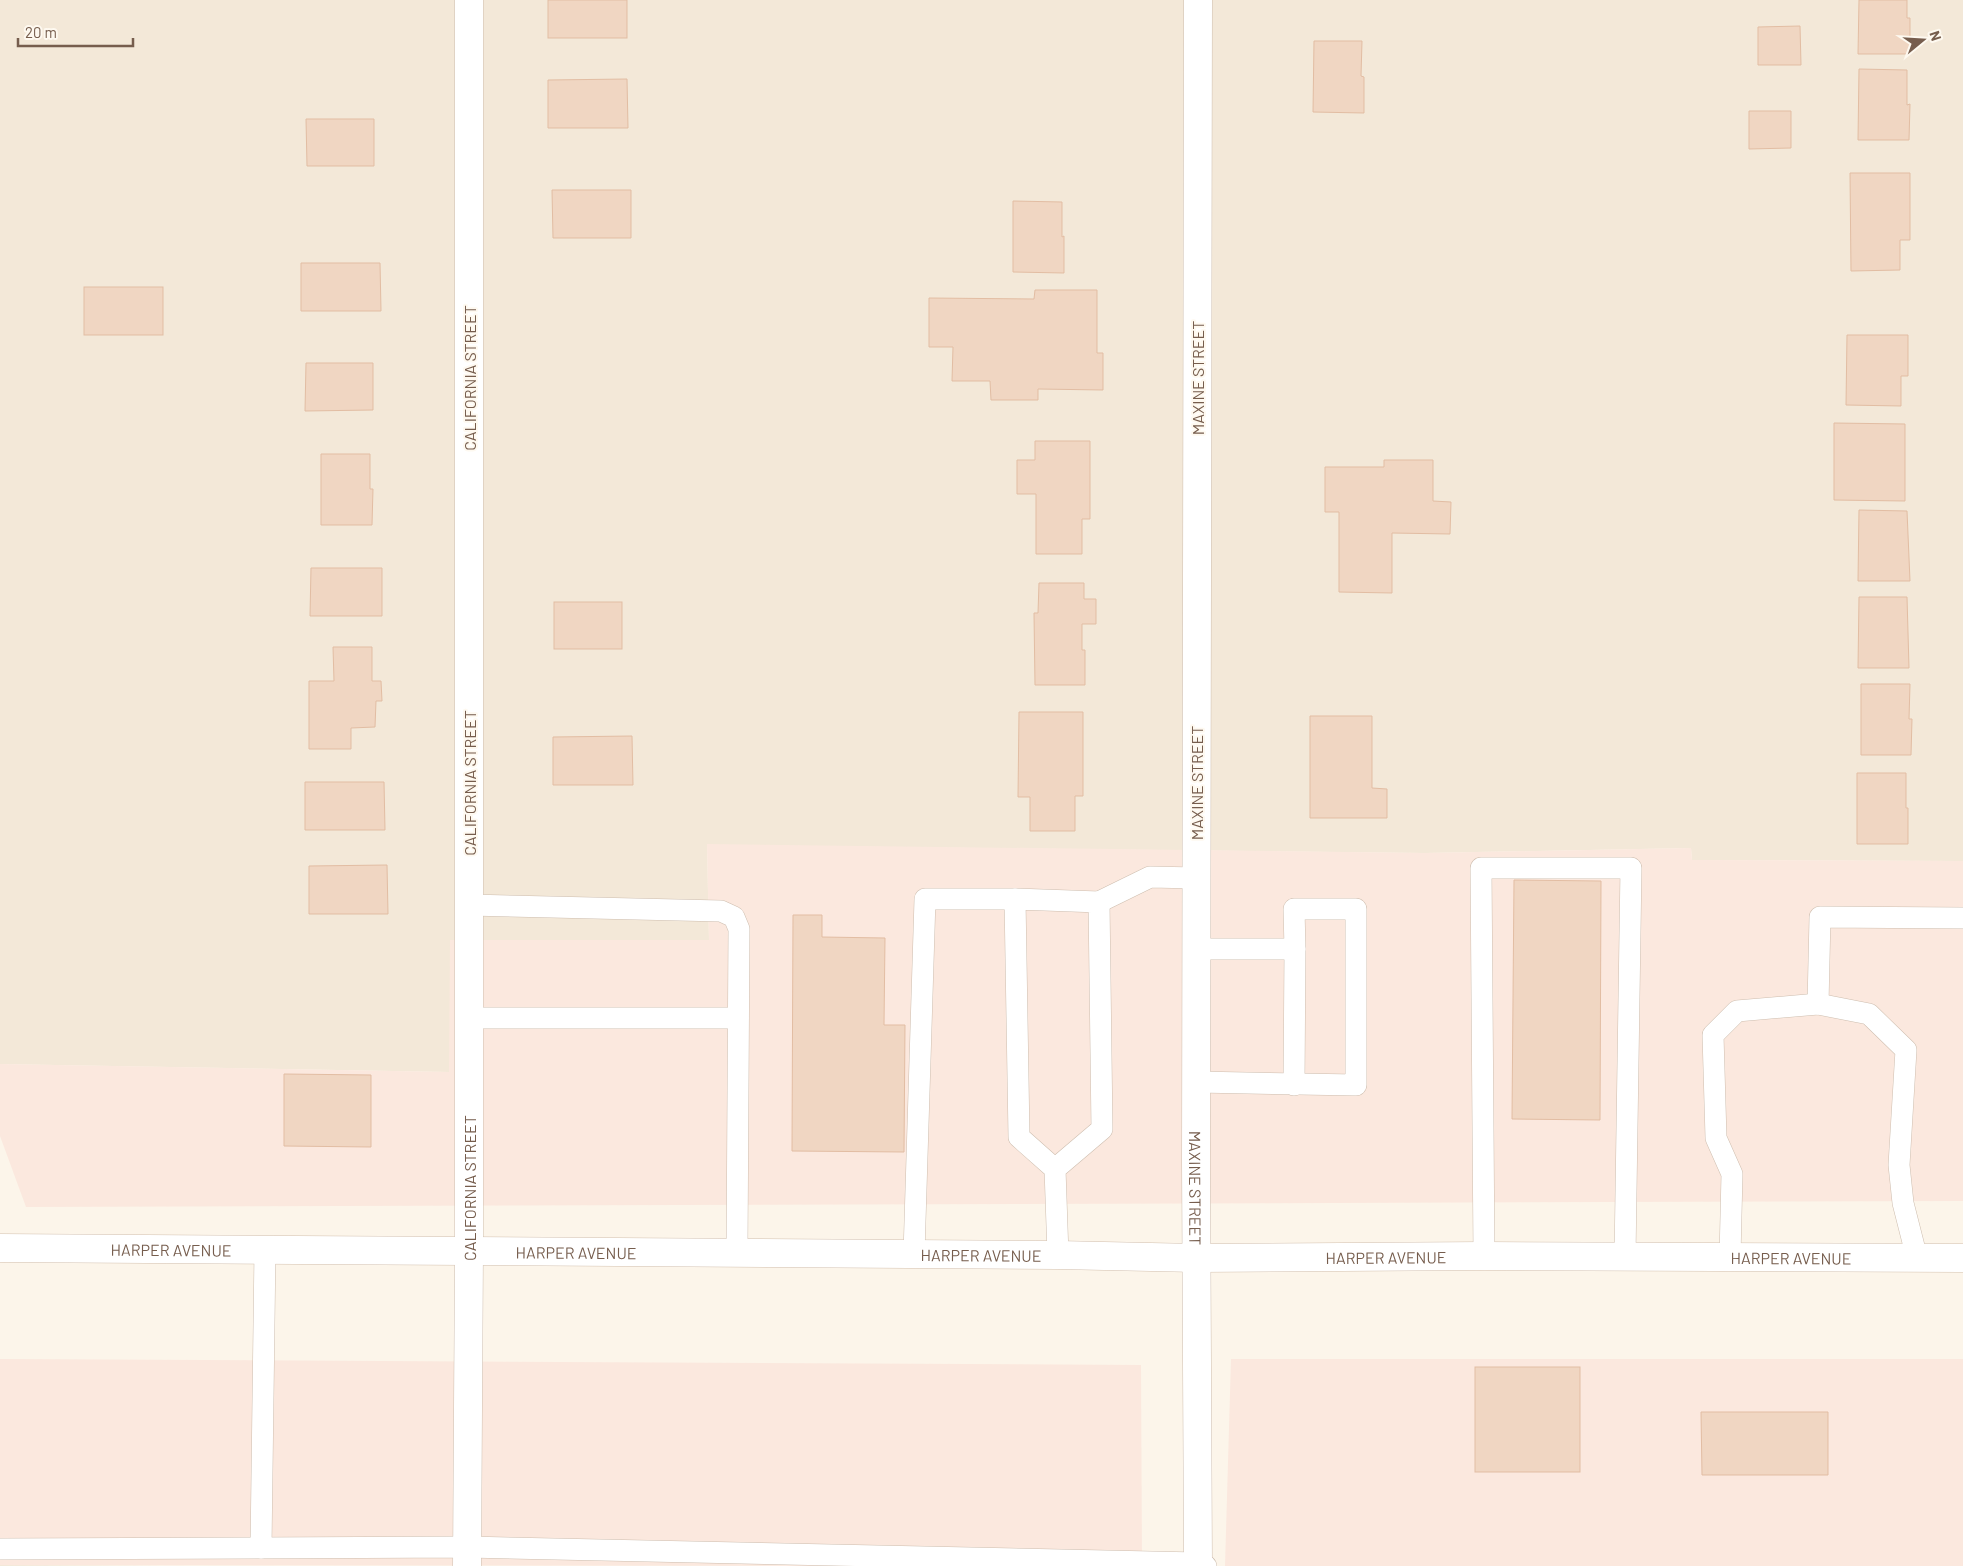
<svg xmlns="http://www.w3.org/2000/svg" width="1963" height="1566" viewBox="0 0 1963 1566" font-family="Barlow,sans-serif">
<rect width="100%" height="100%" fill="#fcf5ea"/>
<!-- residential -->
<g fill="#f3e8d8">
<path d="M 0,0 L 1963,0 L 1963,861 L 1692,860 L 1691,848 L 1425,853 L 707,845 L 709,940 L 450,940 L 450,1072 L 0,1064 Z"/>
<path d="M 0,1565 L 163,1566 L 0,1566 Z"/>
</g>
<!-- commercial -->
<g fill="#fbe8de">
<path d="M 707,844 L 1425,853 L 1691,848 L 1692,860 L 1963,861 L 1963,1201 L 26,1207 L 0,1136 L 0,1064 L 449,1072 L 450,940 L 709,940 Z"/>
<path d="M 0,1359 L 1141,1365 L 1142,1566 L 0,1565 Z"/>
<path d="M 1231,1359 L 1963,1359 L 1963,1566 L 1225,1566 Z"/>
</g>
<!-- building -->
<g fill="#f0d6c2" stroke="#e2bda3">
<rect x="548" y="0" width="79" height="38"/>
<path d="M 1859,0 L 1907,0 L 1907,18 L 1910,18 L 1910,54 L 1858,54 Z"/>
<path d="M 1800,26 L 1801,65 L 1758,65 L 1758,27 Z"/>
<path d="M 1314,41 L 1362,41 L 1361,76 L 1364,77 L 1364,113 L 1313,112 Z"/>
<path d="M 1859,69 L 1907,70 L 1907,105 L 1910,104 L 1909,140 L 1858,140 Z"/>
<path d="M 627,79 L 628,128 L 548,128 L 548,80 Z"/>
<path d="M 1749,111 L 1791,111 L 1791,148 L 1749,149 Z"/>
<path d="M 306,119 L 374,119 L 374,166 L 307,166 Z"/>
<path d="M 1850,173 L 1910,173 L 1910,240 L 1900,240 L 1900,270 L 1851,271 Z"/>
<path d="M 552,190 L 631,190 L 631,238 L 553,238 Z"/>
<path d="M 1013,201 L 1062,202 L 1062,237 L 1064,236 L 1064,273 L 1013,272 Z"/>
<path d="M 301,263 L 380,263 L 381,311 L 301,311 Z"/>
<rect x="84" y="287" width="79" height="48"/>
<path d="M 1035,290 L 1097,290 L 1097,353 L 1103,353 L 1103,390 L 1038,389 L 1038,400 L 991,400 L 990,381 L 952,381 L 953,347 L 929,347 L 929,298 L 1034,299 Z"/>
<path d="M 1847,335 L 1908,335 L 1908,376 L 1901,376 L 1901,406 L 1846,405 Z"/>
<path d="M 306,363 L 373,363 L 373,410 L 305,411 Z"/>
<path d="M 1834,423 L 1905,424 L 1905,501 L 1834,500 Z"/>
<path d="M 1035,441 L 1090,441 L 1090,519 L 1082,519 L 1082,554 L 1036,554 L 1036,494 L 1017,494 L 1017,460 L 1035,460 Z"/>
<path d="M 321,454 L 370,454 L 370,489 L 373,489 L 372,525 L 321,525 Z"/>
<path d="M 1384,460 L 1433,460 L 1433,501 L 1451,502 L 1450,534 L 1392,533 L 1392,593 L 1339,592 L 1339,512 L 1325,512 L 1325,467 L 1384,467 Z"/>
<path d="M 1859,510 L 1907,511 L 1910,581 L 1858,581 Z"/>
<path d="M 311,568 L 382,568 L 382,616 L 310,616 Z"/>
<path d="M 1039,583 L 1084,583 L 1084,599 L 1096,599 L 1096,624 L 1082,624 L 1082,650 L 1085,650 L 1085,685 L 1035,685 L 1034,613 L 1038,613 Z"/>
<path d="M 1859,597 L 1907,597 L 1909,668 L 1858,668 Z"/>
<rect x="554" y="602" width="68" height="47"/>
<path d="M 333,647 L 372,647 L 372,681 L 381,681 L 382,701 L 376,701 L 375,727 L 351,728 L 351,749 L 309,749 L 309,681 L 334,681 Z"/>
<path d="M 1861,684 L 1910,684 L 1909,719 L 1912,719 L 1911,755 L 1861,755 Z"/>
<path d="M 1019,712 L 1083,712 L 1083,796 L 1075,796 L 1075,831 L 1030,831 L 1030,797 L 1018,797 Z"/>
<path d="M 1310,716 L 1372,716 L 1372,788 L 1387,789 L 1387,818 L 1310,818 Z"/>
<path d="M 632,736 L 633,785 L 553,785 L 553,737 Z"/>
<path d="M 1857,773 L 1906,773 L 1906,808 L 1908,808 L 1908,844 L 1857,844 Z"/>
<path d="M 305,782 L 384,782 L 385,830 L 305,830 Z"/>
<path d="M 387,865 L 388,914 L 309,914 L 309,866 Z"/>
<path d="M 1514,880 L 1601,881 L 1600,1120 L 1512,1119 Z"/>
<path d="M 793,915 L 822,915 L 822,937 L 885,938 L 884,1025 L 905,1025 L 904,1152 L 792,1151 Z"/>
<path d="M 284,1074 L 371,1075 L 371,1147 L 284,1146 Z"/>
<rect x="1475" y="1367" width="105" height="105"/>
<path d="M 1701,1412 L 1828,1412 L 1828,1475 L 1702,1475 Z"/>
</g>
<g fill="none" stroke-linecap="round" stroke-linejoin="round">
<defs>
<g id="lane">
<path d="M 1099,902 L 1150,877 L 1196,878"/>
<path d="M 469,905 L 721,911 L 734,917 L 739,929 L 737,1253"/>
<path d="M 1196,949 L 1295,949 L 1294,909 L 1356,909 L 1356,1085 L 1197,1082"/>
<path d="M 1818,1004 L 1820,917 L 1963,918"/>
<path d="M 469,1018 L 738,1018"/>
<path d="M 1294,1085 L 1295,949"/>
<path d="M 1055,1169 L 1102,1129 L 1099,902 L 1015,899 L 1019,1137 L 1055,1169 L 1058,1255"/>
<path d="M 914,1254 L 925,899 L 1015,899"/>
<path d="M 1484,1256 L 1481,868 L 1631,868 L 1625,1257"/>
<path d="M 1730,1257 L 1732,1174 L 1716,1138 L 1713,1035 L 1737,1011 L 1818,1004 L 1869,1014 L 1906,1050 L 1899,1165 L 1903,1203 L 1917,1258"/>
<path d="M 261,1548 L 265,1249"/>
<path d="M 0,1549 L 467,1547 L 1198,1563 L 1206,1566"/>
</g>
<g id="street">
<path id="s1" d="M 1198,0 L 1196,1162 L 1198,1566"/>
<path id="s2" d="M 467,1566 L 469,1251 L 469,0"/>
</g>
<g id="secondary">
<path id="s3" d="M 0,1248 L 1058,1255 L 1197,1258 L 1484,1256 L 1963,1258"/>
</g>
</defs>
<!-- lane casing -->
<use href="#lane" stroke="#cebeaf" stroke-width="22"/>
<!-- street casing -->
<use href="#street" stroke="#cebeaf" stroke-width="29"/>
<!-- secondary casing -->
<use href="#secondary" stroke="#d3c0af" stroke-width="29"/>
<!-- lane -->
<use href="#lane" stroke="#fff" stroke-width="21"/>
<!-- street -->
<use href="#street" stroke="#fff" stroke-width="28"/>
<!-- secondary -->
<use href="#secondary" stroke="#fff" stroke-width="28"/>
</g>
<g text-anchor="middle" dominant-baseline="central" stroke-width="4" stroke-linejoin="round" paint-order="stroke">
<!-- street labels -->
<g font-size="16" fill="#765d4d" stroke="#fef9f0">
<text transform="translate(469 378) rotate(-90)">CALIFORNIA STREET</text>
<text transform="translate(1197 378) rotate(-90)">MAXINE STREET</text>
<text transform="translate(469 783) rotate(-90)">CALIFORNIA STREET</text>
<text transform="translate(1196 783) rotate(-90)">MAXINE STREET</text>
<text stroke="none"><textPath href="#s2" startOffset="378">CALIFORNIA STREET</textPath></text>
<text stroke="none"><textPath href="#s1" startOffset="1188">MAXINE STREET</textPath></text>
<text stroke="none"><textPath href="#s3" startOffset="171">HARPER AVENUE</textPath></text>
<text stroke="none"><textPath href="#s3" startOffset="576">HARPER AVENUE</textPath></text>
<text stroke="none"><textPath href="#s3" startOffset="981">HARPER AVENUE</textPath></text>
<text stroke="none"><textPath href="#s3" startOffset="1386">HARPER AVENUE</textPath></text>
<text stroke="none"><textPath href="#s3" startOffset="1791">HARPER AVENUE</textPath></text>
</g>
</g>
<!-- north arrow -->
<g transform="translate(1923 40) rotate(72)" stroke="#fef9f0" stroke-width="4" paint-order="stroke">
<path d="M0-4L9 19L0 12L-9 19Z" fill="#765d4d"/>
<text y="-8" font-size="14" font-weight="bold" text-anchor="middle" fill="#765d4d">N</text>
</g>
<!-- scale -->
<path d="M18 38v8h115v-8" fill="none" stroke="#765d4d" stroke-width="2.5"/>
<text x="25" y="38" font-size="15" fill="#765d4d" stroke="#fef9f0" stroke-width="4" paint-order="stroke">20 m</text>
</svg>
